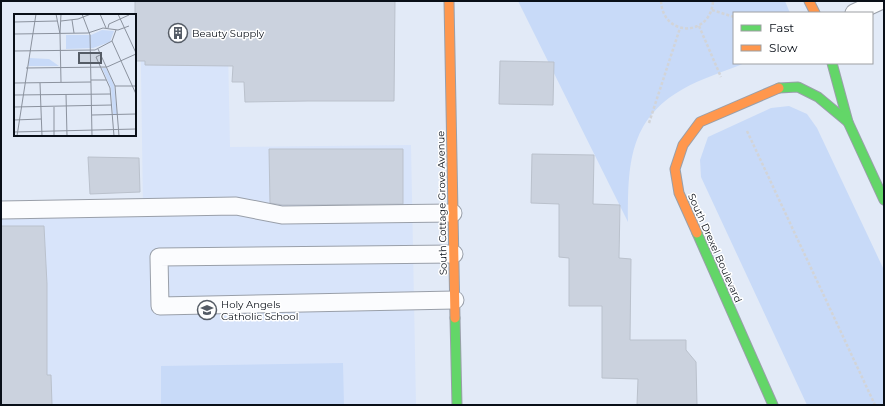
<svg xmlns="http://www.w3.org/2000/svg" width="885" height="406" viewBox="0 0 885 406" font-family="Montserrat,sans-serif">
<rect width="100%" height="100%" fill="#e2eaf7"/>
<!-- built -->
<path fill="#d8e4fa" d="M 140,1 L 227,1 L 230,147 L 411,145 L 416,405 L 1,405 L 1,210 L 143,208 Z"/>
<!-- green -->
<g fill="#c8daf8">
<path d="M 518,1 L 785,1 L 790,13 L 734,13 L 734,63 L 745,63 C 726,71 700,79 683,89 C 628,120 628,166 628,222 Z"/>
<path d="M 789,106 L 807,114 L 817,128 L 884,270 L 884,405 L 807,405 L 701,177 L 700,160 L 708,137 L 771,108 Z"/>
<path d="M 343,363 L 344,405 L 161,405 L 161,366 Z"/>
</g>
<!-- building -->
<g fill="#cbd2de" stroke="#bac1cc">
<path d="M 135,1 L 395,1 L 394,101 L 308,101 L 245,102 L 244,82 L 232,82 L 233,66 L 145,65 L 145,61 L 135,61 Z"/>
<path d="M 500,61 L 554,62 L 553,105 L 499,104 Z"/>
<path d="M 269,149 L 403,149 L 403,204 L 283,205 L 270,203 Z"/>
<path d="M 532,154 L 594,155 L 593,204 L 620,205 L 619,258 L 631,259 L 630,340 L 686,340 L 686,350 L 696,362 L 697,405 L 637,405 L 638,379 L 602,378 L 602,306 L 569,306 L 569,258 L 559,257 L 559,204 L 531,203 Z"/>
<path d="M 88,157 L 139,158 L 140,192 L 90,194 Z"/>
<path d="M 1,226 L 44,226 L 47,284 L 47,375 L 51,375 L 52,405 L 1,405 Z"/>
</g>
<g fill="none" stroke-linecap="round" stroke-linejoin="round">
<defs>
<g id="lane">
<path d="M 854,13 L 880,1"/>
<path d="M 1,210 L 236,206 L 282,215 L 453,213"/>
<path d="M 454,254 L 159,257 L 160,306 L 455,300"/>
</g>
<g id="fast">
<path d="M 832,63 L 848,122 L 884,200"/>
<path d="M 779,88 L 798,87 L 818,97 L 848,122"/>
<path d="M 697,233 L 773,405"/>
<path d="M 455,318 L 457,405"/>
</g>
<g id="slow">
<path d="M 449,1 L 455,318"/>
<path d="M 809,1 L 815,13"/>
<path d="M 697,233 L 679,193 L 675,169 L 683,145 L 700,122 L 779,88"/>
</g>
</defs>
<!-- lane casing -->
<use href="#lane" stroke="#999fa9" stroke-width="19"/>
<!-- fast casing -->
<use href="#fast" stroke="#999fa9" stroke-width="11"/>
<!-- slow casing -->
<use href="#slow" stroke="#999fa9" stroke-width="11"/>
<!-- path -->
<g stroke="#d2d4d8" stroke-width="2.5" stroke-dasharray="3 2" stroke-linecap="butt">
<path d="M 661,1 C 663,38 711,37 713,1"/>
<path d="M 712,10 L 734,17"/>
<path d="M 699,26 L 721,77"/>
<path d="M 649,123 L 680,28"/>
<path d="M 747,131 L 875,405"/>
</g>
<!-- lane -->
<use href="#lane" stroke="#fbfcfe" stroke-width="17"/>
<!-- fast -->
<use href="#fast" stroke="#63d668" stroke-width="9"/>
<!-- slow -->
<use href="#slow" stroke="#ff974d" stroke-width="9"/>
</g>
<!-- icons -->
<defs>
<symbol id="building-ring" viewBox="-11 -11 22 22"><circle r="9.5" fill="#fff" stroke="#555c66" stroke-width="1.5"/><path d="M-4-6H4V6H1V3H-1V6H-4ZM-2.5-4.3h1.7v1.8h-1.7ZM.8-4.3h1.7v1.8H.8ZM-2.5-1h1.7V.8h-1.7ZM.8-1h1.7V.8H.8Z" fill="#555c66"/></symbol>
<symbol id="school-ring" viewBox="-11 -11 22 22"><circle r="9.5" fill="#fff" stroke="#555c66" stroke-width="1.5"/><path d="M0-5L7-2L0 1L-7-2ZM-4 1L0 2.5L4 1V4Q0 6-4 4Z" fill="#555c66"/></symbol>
</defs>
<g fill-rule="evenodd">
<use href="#building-ring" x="167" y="22" width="22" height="22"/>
<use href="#school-ring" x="196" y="299" width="22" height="22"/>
</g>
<g text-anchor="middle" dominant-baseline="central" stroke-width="3" stroke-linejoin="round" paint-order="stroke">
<!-- poi labels -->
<g font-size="10" fill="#090f18" stroke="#fff" text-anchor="start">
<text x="192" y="33">Beauty Supply</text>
<text x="221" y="304">Holy Angels<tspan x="221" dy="12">Catholic School</tspan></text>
</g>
<!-- street labels -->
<g font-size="10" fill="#090f18" stroke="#fff">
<text transform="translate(442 203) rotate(-91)">South Cottage Grove Avenue</text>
<text transform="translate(715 248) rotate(66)">South Drexel Boulevard</text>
</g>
</g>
<!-- overview -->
<g transform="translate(14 14)">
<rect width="122" height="122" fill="#e2eaf7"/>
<path d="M 88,16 L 100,17 L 96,28 L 79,34 L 52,35 L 52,21 L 77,21 ZM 15,44 L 35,45 L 45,52 L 14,52 ZM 88,54 L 92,54 L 100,71 L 103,100 L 99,100 L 97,74 Z" fill="#c8daf8"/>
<path fill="none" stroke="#8b929e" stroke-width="1" d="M 42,0 L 46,20 L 47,68M 68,0 L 76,21 L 78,122M 86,0 L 92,14M 104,0 L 122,39M 58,6 L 60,19M 47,7 L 64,5 L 77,0M 0,8 L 43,7M 94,14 L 95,10 L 115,1M 46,19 L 47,0M 0,20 L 74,19 L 89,14 L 104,16 L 115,12M 98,27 L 122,80M 84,35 L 101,72 L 105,122M 0,37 L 81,36 L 98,27 L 102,16M 86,41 L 82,43 L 96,74 L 100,122M 12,54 L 93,53 L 122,40M 77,66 L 92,66M 0,69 L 77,68M 26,69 L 28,122M 101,72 L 122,72M 52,80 L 53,122M 0,81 L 97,80M 0,93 L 98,91M 40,93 L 40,122M 78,101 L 122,100M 0,106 L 27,105M 0,118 L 122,115M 3,122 L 22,0"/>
<path fill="#555c66" fill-opacity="0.15" stroke="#555c66" stroke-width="2" d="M 65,39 L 87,39 L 87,49 L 65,49 Z"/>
<rect width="122" height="122" fill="none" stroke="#090f18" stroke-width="2"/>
</g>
<!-- border -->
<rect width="885" height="406" fill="none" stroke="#090f18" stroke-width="4"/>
<!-- legend -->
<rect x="733" y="12" width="140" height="52" fill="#ffffff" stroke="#9d9fa3"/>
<rect x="741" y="25" width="20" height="6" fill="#63d668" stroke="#9d9fa3"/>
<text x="769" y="32" font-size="12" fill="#090f18">Fast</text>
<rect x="741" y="45" width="20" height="6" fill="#ff974d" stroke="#9d9fa3"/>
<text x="769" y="52" font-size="12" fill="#090f18">Slow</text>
</svg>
